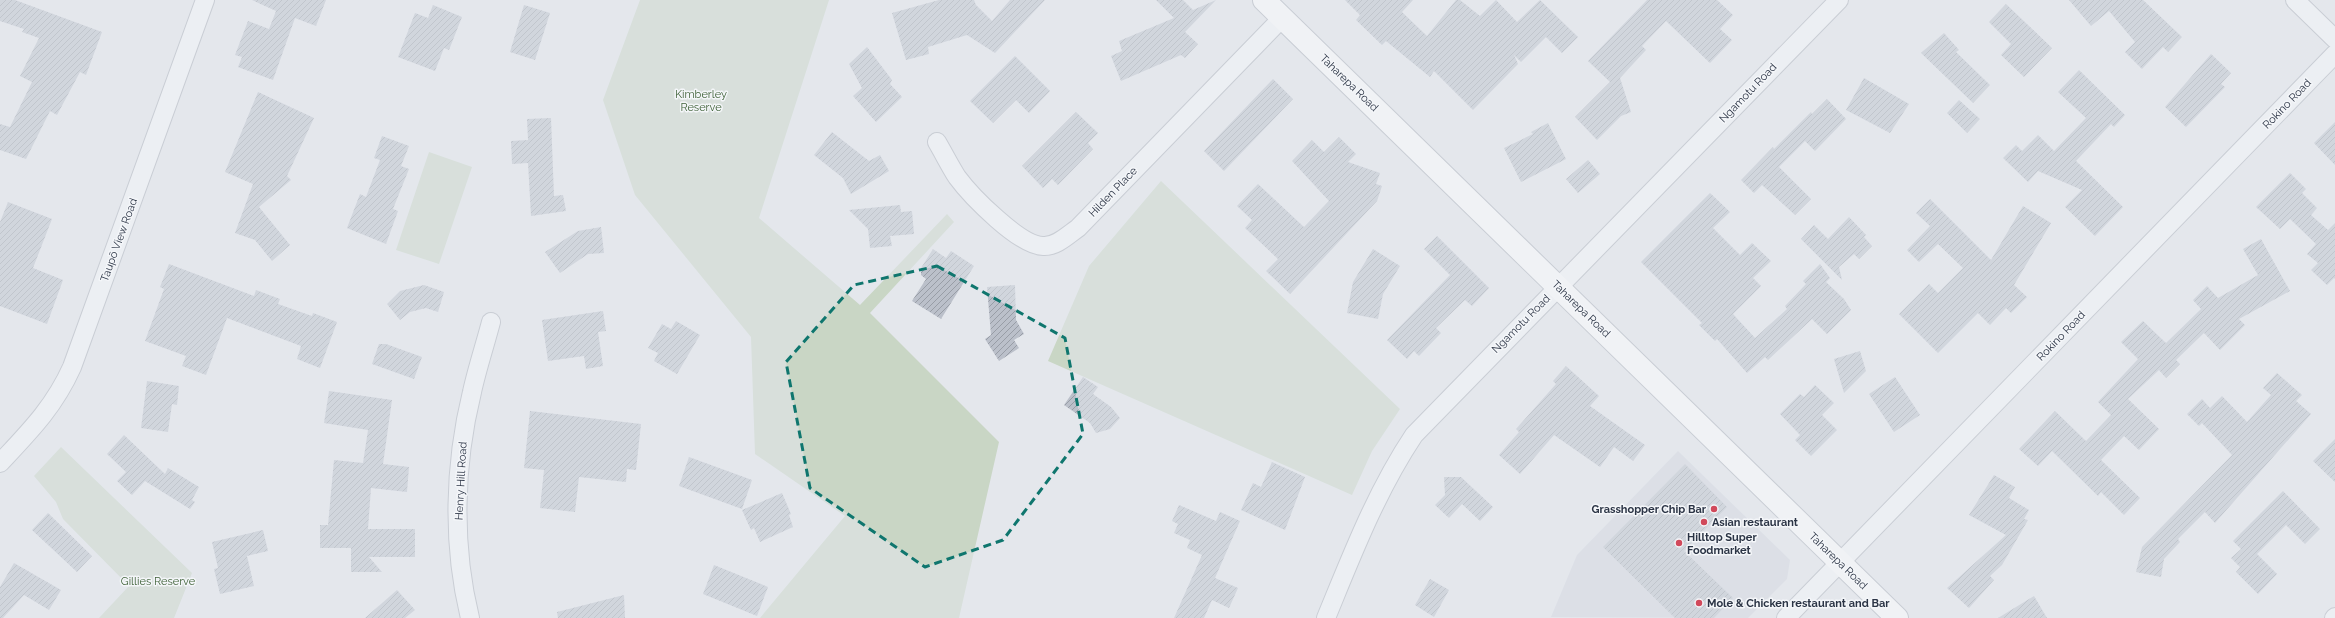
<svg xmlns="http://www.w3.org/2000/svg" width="2335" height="618" viewBox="0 0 2335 618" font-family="Raleway,sans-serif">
<defs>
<pattern id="building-hatch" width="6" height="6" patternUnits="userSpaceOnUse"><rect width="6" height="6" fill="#bbc0ca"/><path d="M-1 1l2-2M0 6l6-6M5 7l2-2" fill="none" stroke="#989da6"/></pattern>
</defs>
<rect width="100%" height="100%" fill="#e4e7ec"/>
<!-- built -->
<path fill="#d2d6de" d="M 1678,451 L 1790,560 L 1787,579 L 1748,618 L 1551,617 L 1577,555 Z"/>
<!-- green -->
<g fill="#c9d6c5">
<path d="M 640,0 L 829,0 L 759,218 L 860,305 L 947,214 L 954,222 L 870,313 L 999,442 L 959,618 L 760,618 L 845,516 L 755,454 L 751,337 L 635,195 L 603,100 Z"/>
<path d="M 429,152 L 472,167 L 439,264 L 396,250 Z"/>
<path d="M 1161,181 L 1400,409 L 1372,451 L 1352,495 L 1048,361 L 1089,266 Z"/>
<path d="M 61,447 L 192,573 L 174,618 L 99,618 L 129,586 L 63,519 L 56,502 L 34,476 Z"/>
</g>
<!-- building -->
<g fill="url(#building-hatch)">
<path d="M 0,0 L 15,0 L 102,32 L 86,75 L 80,72 L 57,115 L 50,111 L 26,159 L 0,150 L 0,124 L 10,127 L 32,82 L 20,76 L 39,38 L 22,32 L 24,29 L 0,21 Z"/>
<path d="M 252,0 L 326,0 L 316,26 L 295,18 L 273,80 L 238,67 L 242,57 L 235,55 L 248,21 L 269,29 L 276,11 Z"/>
<path d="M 939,0 L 974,0 L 976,5 L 992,21 L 1010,0 L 1045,0 L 995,53 L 967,35 L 928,47 L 929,54 L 906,60 L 892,13 Z"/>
<path d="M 1156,0 L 1183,0 L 1193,10 L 1216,0 L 1185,32 L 1198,44 L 1185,58 L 1181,55 L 1121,81 L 1111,56 L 1122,51 L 1119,41 L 1174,18 Z"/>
<path d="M 1345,0 L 1413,0 L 1402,12 L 1427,36 L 1456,0 L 1460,0 L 1480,16 L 1496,0 L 1517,22 L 1540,0 L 1578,37 L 1562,53 L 1546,37 L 1521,62 L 1514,55 L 1518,64 L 1473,110 L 1434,71 L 1430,77 L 1386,41 L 1382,45 L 1356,20 L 1360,15 Z"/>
<path d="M 1647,0 L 1717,0 L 1733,15 L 1720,29 L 1732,40 L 1710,63 L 1666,21 L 1642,46 L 1646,50 L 1620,78 L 1631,112 L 1621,116 L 1597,140 L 1575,117 L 1610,82 L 1588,61 Z"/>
<path d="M 2069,0 L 2143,0 L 2182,37 L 2168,52 L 2163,47 L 2142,69 L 2125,52 L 2135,42 L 2109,11 L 2091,26 Z"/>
<path d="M 2006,4 L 2052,48 L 2024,77 L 2001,55 L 2011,44 L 1989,22 Z"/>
<path d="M 433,5 L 462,17 L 449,50 L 444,48 L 435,71 L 398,57 L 415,13 L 428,18 Z"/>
<path d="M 524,5 L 550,13 L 535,60 L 510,52 Z"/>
<path d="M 1944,33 L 1959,50 L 1956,52 L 1990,85 L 1973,103 L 1921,53 Z"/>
<path d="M 867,47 L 892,80 L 890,84 L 902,97 L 876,122 L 853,96 L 862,88 L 849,64 Z"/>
<path d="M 2211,54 L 2231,73 L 2221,84 L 2225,87 L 2186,127 L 2165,107 Z"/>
<path d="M 1015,56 L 1050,91 L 1029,113 L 1016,100 L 993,123 L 970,101 Z"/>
<path d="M 2079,70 L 2125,115 L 2114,127 L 2111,124 L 2076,161 L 2123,207 L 2095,236 L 2065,207 L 2082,190 L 2038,171 L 2028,182 L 2003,158 L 2016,145 L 2022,151 L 2038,135 L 2054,151 L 2086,118 L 2058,92 Z"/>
<path d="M 1864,78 L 1909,104 L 1890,133 L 1846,110 Z"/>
<path d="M 1273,79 L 1293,99 L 1224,171 L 1204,151 Z"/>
<path d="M 258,92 L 314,118 L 287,176 L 291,180 L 259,207 L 290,245 L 272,261 L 255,240 L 235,233 L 253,184 L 225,172 Z"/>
<path d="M 1827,99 L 1846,119 L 1815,151 L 1805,141 L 1779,167 L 1811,199 L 1795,215 L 1762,185 L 1754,193 L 1741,180 L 1773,147 L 1774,149 L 1811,112 L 1812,114 Z"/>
<path d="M 1959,100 L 1980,119 L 1967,133 L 1947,113 Z"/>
<path d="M 1076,112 L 1098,133 L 1088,143 L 1093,149 L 1058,185 L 1052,179 L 1043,188 L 1022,166 Z"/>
<path d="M 551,118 L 554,196 L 563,195 L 566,211 L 531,216 L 528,163 L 512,164 L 511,141 L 528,140 L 527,119 Z"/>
<path d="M 2335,122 L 2335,165 L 2314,143 Z"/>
<path d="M 1548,123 L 1566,159 L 1521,182 L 1504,148 L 1533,134 L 1531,132 Z"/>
<path d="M 832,132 L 869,161 L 880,155 L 889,171 L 851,194 L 843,178 L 814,155 Z"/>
<path d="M 382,136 L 409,146 L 401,166 L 409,169 L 393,209 L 398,211 L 386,244 L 347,228 L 360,194 L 366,197 L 380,160 L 374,158 Z"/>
<path d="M 1339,137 L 1356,154 L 1348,162 L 1380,173 L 1376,184 L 1382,186 L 1377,201 L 1290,294 L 1266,271 L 1278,259 L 1245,228 L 1252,220 L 1237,206 L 1258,184 L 1304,227 L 1329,201 L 1292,161 L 1312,140 L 1324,152 Z"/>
<path d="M 1588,160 L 1600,174 L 1578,193 L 1566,179 Z"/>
<path d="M 2290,173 L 2306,189 L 2302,193 L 2317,208 L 2311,215 L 2328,230 L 2335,223 L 2335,279 L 2334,278 L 2327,285 L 2311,270 L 2318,263 L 2307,254 L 2316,244 L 2290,219 L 2280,229 L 2256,207 Z"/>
<path d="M 1710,193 L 1730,212 L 1713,228 L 1740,255 L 1752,243 L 1771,261 L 1753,278 L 1761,286 L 1733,314 L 1755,338 L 1787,309 L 1785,306 L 1806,284 L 1803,281 L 1820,264 L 1830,278 L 1826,282 L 1844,299 L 1851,310 L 1827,334 L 1812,319 L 1768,360 L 1765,357 L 1747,373 L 1717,339 L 1715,341 L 1699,325 L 1702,323 L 1641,262 Z"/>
<path d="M 1930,199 L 1991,260 L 2023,206 L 2051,223 L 2014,285 L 2027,297 L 2011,313 L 2006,308 L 1990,325 L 1978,313 L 1938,353 L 1899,314 L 1929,284 L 1938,293 L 1963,268 L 1938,244 L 1919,262 L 1907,250 L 1930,226 L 1916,213 Z"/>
<path d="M 8,202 L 52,219 L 33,268 L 63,280 L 47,324 L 0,306 L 0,222 Z"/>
<path d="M 900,205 L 901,212 L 912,211 L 914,234 L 890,236 L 892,246 L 870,248 L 868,229 L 849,210 Z"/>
<path d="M 1849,217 L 1866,235 L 1864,237 L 1872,246 L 1859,259 L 1854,254 L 1839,267 L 1842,280 L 1801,239 L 1814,225 L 1828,239 Z"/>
<path d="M 601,227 L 604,253 L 588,254 L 560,273 L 545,252 L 578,231 Z"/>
<path d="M 1437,236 L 1489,288 L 1472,306 L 1465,300 L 1436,328 L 1441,333 L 1419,356 L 1414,351 L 1407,359 L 1387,340 L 1450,275 L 1424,249 Z"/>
<path d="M 2261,239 L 2290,291 L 2239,319 L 2245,325 L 2220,350 L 2204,333 L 2176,360 L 2180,364 L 2166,378 L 2159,370 L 2128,399 L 2159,429 L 2139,450 L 2124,436 L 2101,460 L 2140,498 L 2124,515 L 2101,492 L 2098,496 L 2052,451 L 2038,466 L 2019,449 L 2055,411 L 2086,441 L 2111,415 L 2098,402 L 2138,359 L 2121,342 L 2143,321 L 2166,343 L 2201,309 L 2193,300 L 2207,286 L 2218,298 L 2258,275 L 2243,249 Z"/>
<path d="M 933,249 L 946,258 L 951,251 L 974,266 L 941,319 L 912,301 L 926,279 L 921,275 L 921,268 Z"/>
<path d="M 1373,249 L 1400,266 L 1383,294 L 1378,319 L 1347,313 L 1353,282 Z"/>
<path d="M 169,264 L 254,296 L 256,290 L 280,299 L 278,304 L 312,316 L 313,313 L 337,322 L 320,368 L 297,359 L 301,346 L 227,318 L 206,375 L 182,366 L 186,356 L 145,341 L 164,289 L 160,287 Z"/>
<path d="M 424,285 L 444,292 L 438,312 L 426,308 L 410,312 L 400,320 L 387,304 L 400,291 Z"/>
<path d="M 1015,285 L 1016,320 L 1024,334 L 1014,340 L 1019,348 L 999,361 L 985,339 L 991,335 L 987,287 Z"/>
<path d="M 603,311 L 606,331 L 598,332 L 603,366 L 586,369 L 584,356 L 548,361 L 542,320 Z"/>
<path d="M 676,321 L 700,335 L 677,374 L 654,361 L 658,353 L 648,348 L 662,324 L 671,329 Z"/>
<path d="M 379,344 L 386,344 L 422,357 L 414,379 L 372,364 Z"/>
<path d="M 1860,351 L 1866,371 L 1844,393 L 1834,359 Z"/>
<path d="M 1566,366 L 1599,396 L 1590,406 L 1645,445 L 1633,461 L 1614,447 L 1600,467 L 1554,435 L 1520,474 L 1499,455 L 1519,432 L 1516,429 L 1556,384 L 1553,381 Z"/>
<path d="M 2277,373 L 2302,395 L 2296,401 L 2311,414 L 2215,523 L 2205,512 L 2178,539 L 2180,542 L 2164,559 L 2161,577 L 2136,572 L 2142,547 L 2232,455 L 2202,423 L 2199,426 L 2187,414 L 2202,399 L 2210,408 L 2222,396 L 2247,422 L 2271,395 L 2263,388 Z"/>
<path d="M 1083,377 L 1098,387 L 1093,394 L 1111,407 L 1120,418 L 1110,429 L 1096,433 L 1090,423 L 1064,405 Z"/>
<path d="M 1895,377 L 1920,415 L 1894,432 L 1869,394 Z"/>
<path d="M 147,381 L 179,386 L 177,405 L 172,404 L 168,432 L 141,428 Z"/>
<path d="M 1815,385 L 1834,403 L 1822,415 L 1837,430 L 1811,456 L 1795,440 L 1800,435 L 1780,414 L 1800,394 L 1804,397 Z"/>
<path d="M 329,391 L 392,400 L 383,464 L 409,467 L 407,492 L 371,488 L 368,529 L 415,529 L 415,557 L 369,557 L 382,572 L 351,572 L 351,548 L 320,548 L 320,525 L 328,525 L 334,460 L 363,463 L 368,430 L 324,423 Z"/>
<path d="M 530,411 L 641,424 L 636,470 L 627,469 L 626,482 L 579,477 L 575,512 L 540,508 L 544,470 L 524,468 Z"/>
<path d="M 124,435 L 165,474 L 168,468 L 199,487 L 192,500 L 195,502 L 190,509 L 145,481 L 132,495 L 117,481 L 126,472 L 107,454 Z"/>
<path d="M 2335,439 L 2335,482 L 2313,461 Z"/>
<path d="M 689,457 L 752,480 L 742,509 L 679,486 Z"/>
<path d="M 1272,462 L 1305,477 L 1285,530 L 1241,510 L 1253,483 L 1261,487 Z"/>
<path d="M 1685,464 L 1727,507 L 1684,551 L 1733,598 L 1714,618 L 1675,618 L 1603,547 Z"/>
<path d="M 1994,475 L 2015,487 L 2009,498 L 2029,510 L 2024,519 L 2028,520 L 2002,565 L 1990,576 L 1994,580 L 1969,608 L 1947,588 L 2006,535 L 1969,515 Z"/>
<path d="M 1444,477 L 1461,477 L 1493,507 L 1480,521 L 1462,504 L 1449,518 L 1435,505 L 1445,495 Z"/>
<path d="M 2283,491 L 2320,529 L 2305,544 L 2286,525 L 2257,554 L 2277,574 L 2258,594 L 2236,572 L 2240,567 L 2231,558 L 2241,549 L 2233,541 Z"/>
<path d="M 782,493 L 791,514 L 789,515 L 793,527 L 760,542 L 754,528 L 751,530 L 742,510 Z"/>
<path d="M 1179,505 L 1216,521 L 1220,512 L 1240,521 L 1215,578 L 1238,588 L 1229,608 L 1212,600 L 1204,618 L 1174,618 L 1202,555 L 1187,548 L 1190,540 L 1174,533 L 1178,524 L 1172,521 Z"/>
<path d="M 48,513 L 92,556 L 77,572 L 32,530 Z"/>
<path d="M 263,530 L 268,551 L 247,556 L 254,586 L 220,594 L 214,569 L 218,568 L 212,542 Z"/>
<path d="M 14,563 L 61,590 L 49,610 L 24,595 L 3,618 L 0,618 L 0,587 Z"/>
<path d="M 714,565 L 768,587 L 757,616 L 703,594 Z"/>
<path d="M 1430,579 L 1449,590 L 1434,617 L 1415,605 Z"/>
<path d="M 397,590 L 415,610 L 405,618 L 365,618 Z"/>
<path d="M 624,595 L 625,618 L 558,618 L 557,612 Z"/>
<path d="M 2034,596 L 2047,618 L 1998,618 Z"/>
</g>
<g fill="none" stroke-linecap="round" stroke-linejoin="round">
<defs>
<g id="street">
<path d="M 2295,0 L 2335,39"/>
<path d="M 937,142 C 944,154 950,166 957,177 C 971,196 1020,246 1043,246 C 1056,247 1068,235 1078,228 L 1282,18"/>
<path d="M 0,463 C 30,431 54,407 72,367 L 205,0"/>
<path d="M 470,618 C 452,545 454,465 472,392 C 477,369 485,345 491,322"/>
<path d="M 1326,618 C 1352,555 1376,492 1414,435 L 1839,0"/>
<path d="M 1786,618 L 2335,54"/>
<path d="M 2334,618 L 2335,617"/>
</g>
<path id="secondary" d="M 1264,0 L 1897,618"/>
</defs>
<!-- street casing -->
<use href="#street" stroke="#a9aeb7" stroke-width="20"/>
<!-- secondary casing -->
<use href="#secondary" stroke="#a9aeb7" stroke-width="24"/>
<!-- street -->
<use href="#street" stroke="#f7f8fa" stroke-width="18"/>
<!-- secondary -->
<use href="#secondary" stroke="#fff" stroke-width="22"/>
</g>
<!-- marked area -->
<path d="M0 0H2335V618H0ZM 937,266 L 1065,338 L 1083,434 L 1003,540 L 925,567 L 810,488 L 786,362 L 854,285 Z" fill="#e4e7ec" fill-opacity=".55" fill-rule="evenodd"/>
<path fill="none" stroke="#0f766e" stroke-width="3" stroke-dasharray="8 5" stroke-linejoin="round" d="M 937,266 L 1065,338 L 1083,434 L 1003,540 L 925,567 L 810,488 L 786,362 L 854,285 Z"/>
<!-- markers -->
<g fill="#d1495b" stroke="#f4f6f9" stroke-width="1.5">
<circle cx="1714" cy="509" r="4"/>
<circle cx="1704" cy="522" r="4"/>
<circle cx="1679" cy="543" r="4"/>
<circle cx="1699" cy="603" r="4"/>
</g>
<g text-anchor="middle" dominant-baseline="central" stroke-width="3" stroke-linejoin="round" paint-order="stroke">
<!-- street labels -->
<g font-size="11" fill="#2b3445" stroke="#f4f6f9">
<text transform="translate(1349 83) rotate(44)">Taharepa Road</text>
<text transform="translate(1748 93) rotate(-46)">Ngamotu Road</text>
<text transform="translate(2287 104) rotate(-46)">Rokino Road</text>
<text transform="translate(1113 192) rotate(-46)">Hilden Place</text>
<text transform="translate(119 240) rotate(-70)">Taupō View Road</text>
<text transform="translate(1581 309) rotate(44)">Taharepa Road</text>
<text transform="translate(1521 324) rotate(-45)">Ngamotu Road</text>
<text transform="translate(2061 336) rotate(-46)">Rokino Road</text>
<text transform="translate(461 481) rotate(-87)">Henry Hill Road</text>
<text transform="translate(1838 561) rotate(44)">Taharepa Road</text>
</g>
<!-- park labels -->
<g font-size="11" fill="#3f6138" stroke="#f4f6f9">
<text x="701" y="94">Kimberley<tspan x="701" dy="13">Reserve</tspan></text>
<text x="158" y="581">Gillies Reserve</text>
</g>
<!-- poi labels -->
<g font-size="11" font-weight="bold" fill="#2b3445" stroke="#f4f6f9" text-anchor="start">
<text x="1706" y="509" text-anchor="end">Grasshopper Chip Bar</text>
<text x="1712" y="522">Asian restaurant</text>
<text x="1687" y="537">Hilltop Super<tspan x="1687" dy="13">Foodmarket</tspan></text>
<text x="1707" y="603">Mole &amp; Chicken restaurant and Bar</text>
</g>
</g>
</svg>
